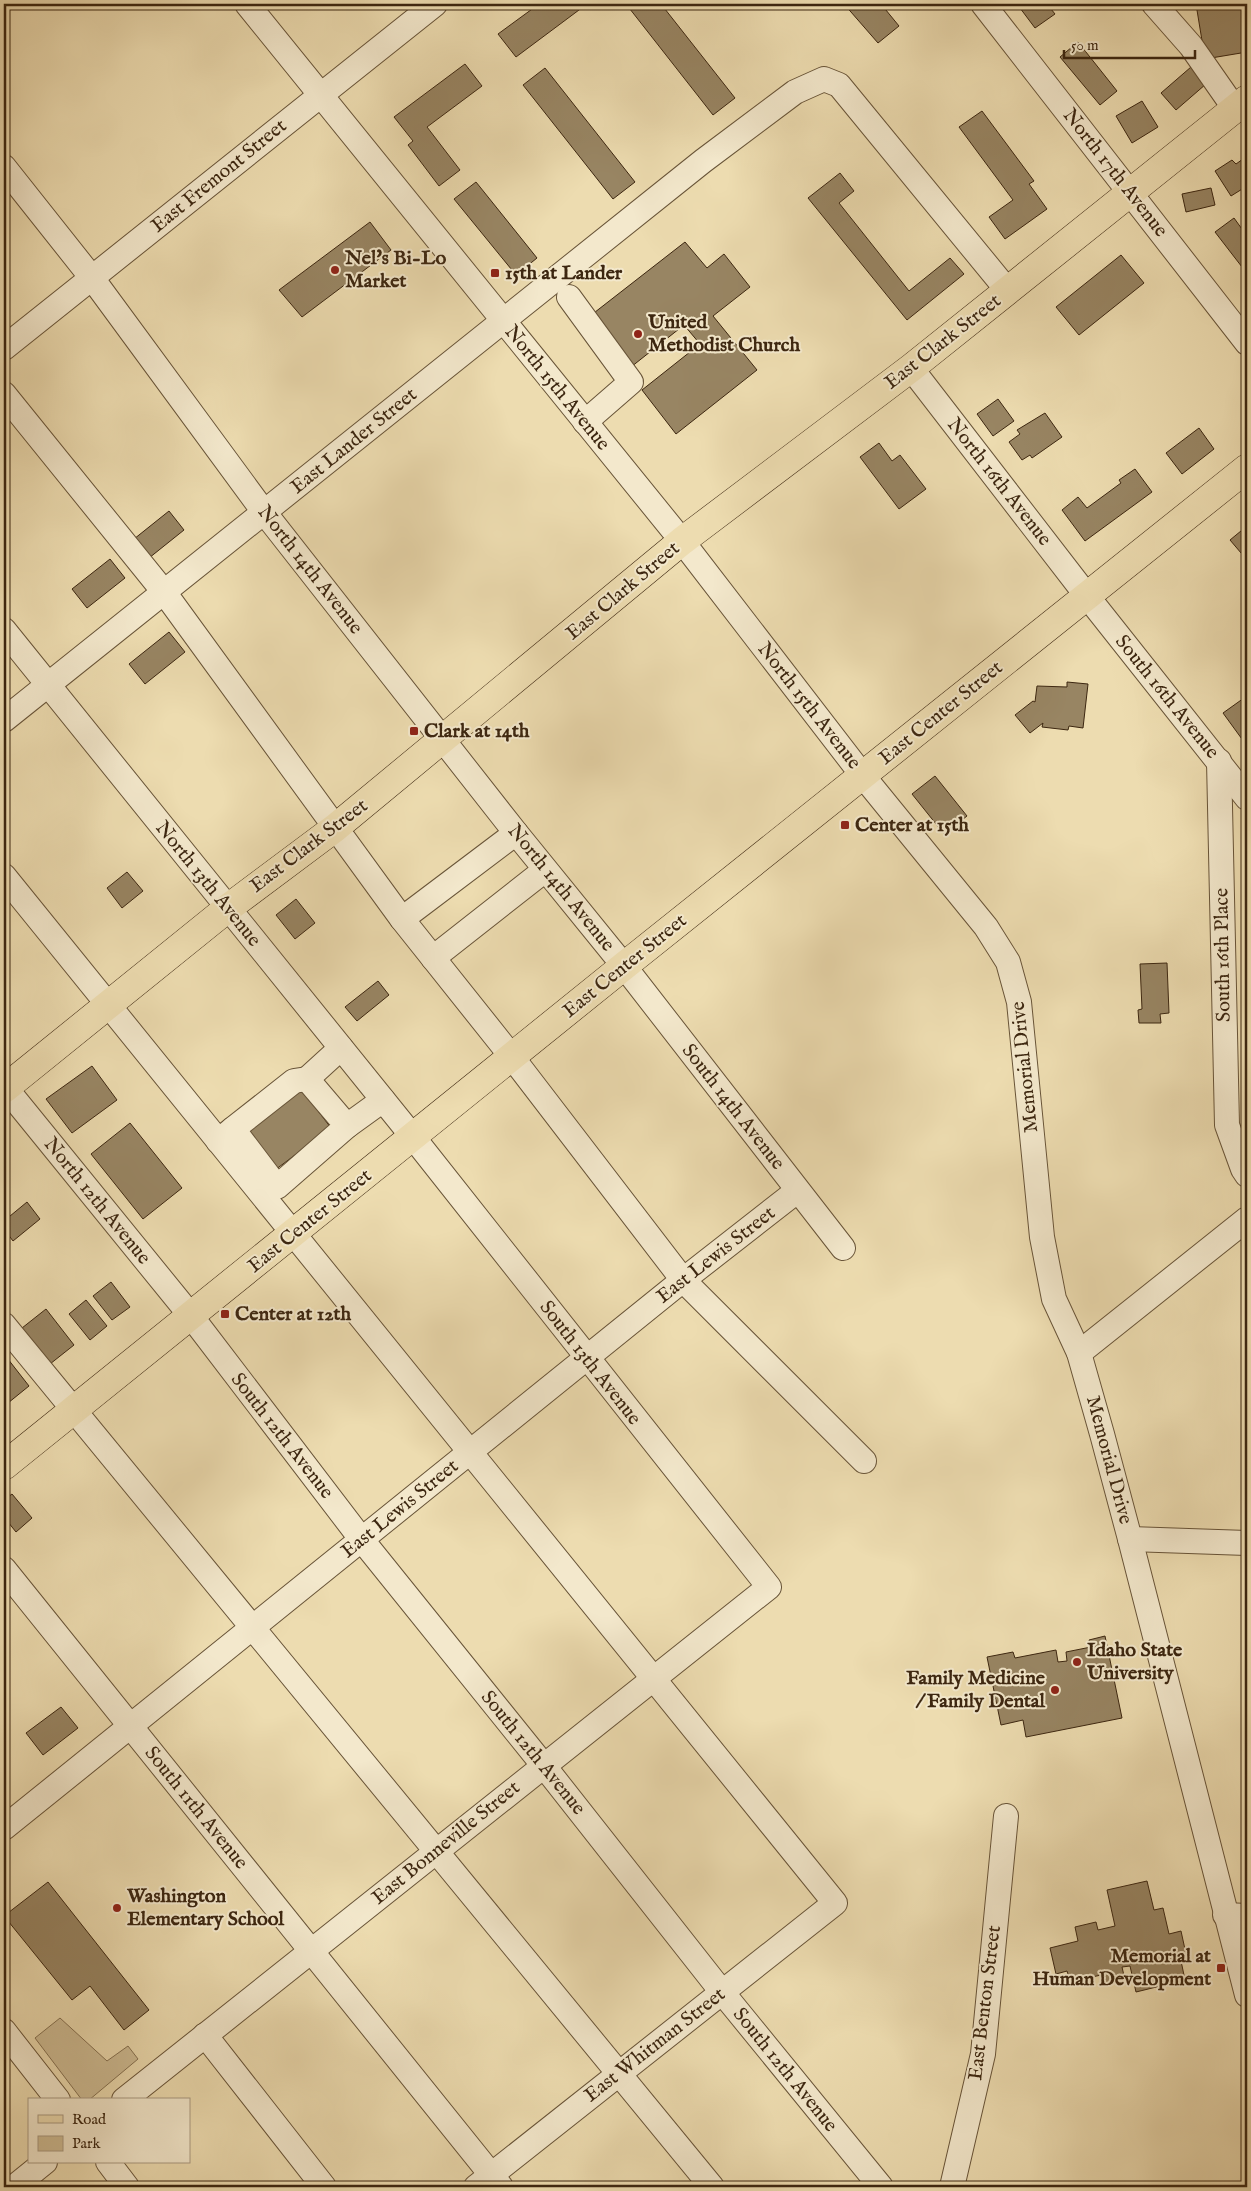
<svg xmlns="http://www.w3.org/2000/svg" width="1251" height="2191" viewBox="0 0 1251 2191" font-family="'IM FELL English',serif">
<rect width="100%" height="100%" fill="#eddcb0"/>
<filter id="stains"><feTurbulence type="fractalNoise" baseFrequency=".004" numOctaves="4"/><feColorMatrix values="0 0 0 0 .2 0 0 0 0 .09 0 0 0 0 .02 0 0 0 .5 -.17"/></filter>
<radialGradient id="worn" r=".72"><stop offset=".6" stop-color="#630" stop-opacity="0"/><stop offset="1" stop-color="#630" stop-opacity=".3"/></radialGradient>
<!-- green -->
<path fill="#cfbd95" stroke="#867252" d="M 60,2018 L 107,2061 L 128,2046 L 138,2059 L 89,2100 L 82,2100 L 35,2038 Z"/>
<!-- building -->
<g fill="#988563" stroke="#3c2610">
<path d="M 539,4 L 587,4 L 516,57 L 498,34 Z"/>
<path d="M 626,4 L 661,4 L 735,98 L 713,115 Z"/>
<path d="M 844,4 L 881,4 L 899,26 L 878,43 Z"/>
<path d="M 1017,4 L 1047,4 L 1055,14 L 1035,28 Z"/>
<path d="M 1196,4 L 1247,4 L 1247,52 L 1205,59 Z"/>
<path d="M 1078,42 L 1117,91 L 1100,105 L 1060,57 Z"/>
<path d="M 465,64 L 482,86 L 427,127 L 460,170 L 439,186 L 408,145 L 413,141 L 394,117 Z"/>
<path d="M 1191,67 L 1206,84 L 1176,110 L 1161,93 Z"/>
<path d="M 545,68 L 635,182 L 613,199 L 523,85 Z"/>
<path d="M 1142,101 L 1158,127 L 1132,143 L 1116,116 Z"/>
<path d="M 982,111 L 1034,181 L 1029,184 L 1047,209 L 1005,239 L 989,217 L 1013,200 L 959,127 Z"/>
<path d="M 1243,159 L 1245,162 L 1247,160 L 1247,186 L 1231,196 L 1215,171 L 1232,160 L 1236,164 Z"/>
<path d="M 840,173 L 854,191 L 839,203 L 909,291 L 950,258 L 964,274 L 907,320 L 808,198 Z"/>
<path d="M 476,182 L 537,258 L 516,275 L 454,199 Z"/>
<path d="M 1211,188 L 1215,205 L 1186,212 L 1182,194 Z"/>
<path d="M 1234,218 L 1247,236 L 1247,262 L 1242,267 L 1215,232 Z"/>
<path d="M 370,222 L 391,250 L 302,317 L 279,290 Z"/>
<path d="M 685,242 L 707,268 L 724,254 L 750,287 L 713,316 L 757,370 L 676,434 L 642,390 L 700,344 L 684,325 L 631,367 L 590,316 Z"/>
<path d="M 1121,255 L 1144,283 L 1079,335 L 1056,307 Z"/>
<path d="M 998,399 L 1014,421 L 993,436 L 977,414 Z"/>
<path d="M 1045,413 L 1062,437 L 1032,458 L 1030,455 L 1022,460 L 1009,442 L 1020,434 L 1017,430 Z"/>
<path d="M 1199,428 L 1214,449 L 1182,474 L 1166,453 Z"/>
<path d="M 879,443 L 892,461 L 900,455 L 926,489 L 899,509 L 860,457 Z"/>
<path d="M 1135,469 L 1152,492 L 1085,541 L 1062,510 L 1078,497 L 1087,508 L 1121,483 L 1119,480 Z"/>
<path d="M 169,511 L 184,530 L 144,562 L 129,543 Z"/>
<path d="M 1247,526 L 1247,560 L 1230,540 Z"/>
<path d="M 110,559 L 125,578 L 87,608 L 72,589 Z"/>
<path d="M 169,632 L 185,652 L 145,684 L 129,664 Z"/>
<path d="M 1067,682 L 1088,684 L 1083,728 L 1069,726 L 1068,730 L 1042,727 L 1043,723 L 1030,733 L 1015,715 L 1033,701 L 1035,702 L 1037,686 L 1067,687 Z"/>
<path d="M 1244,698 L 1247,703 L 1247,746 L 1223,713 Z"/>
<path d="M 935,776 L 967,816 L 944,834 L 912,794 Z"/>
<path d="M 127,872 L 143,891 L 122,908 L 107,888 Z"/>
<path d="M 296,899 L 315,923 L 295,939 L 276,915 Z"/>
<path d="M 1167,963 L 1169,1013 L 1160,1014 L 1161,1023 L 1139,1023 L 1138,1010 L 1142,1009 L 1140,964 Z"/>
<path d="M 378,981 L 389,995 L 357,1021 L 345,1007 Z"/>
<path d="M 1243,1023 L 1247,1023 L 1247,1052 L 1243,1045 Z"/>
<path d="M 92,1066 L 117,1100 L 72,1133 L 46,1099 Z"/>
<path d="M 300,1087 L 331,1128 L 275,1170 L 244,1129 Z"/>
<path d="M 130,1123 L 182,1188 L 143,1219 L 91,1154 Z"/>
<path d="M 27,1202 L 40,1219 L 13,1241 L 4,1229 L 4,1221 Z"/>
<path d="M 111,1282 L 130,1307 L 112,1320 L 93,1296 Z"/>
<path d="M 86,1300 L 107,1326 L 90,1340 L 69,1314 Z"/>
<path d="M 46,1309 L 74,1345 L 50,1364 L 22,1328 Z"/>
<path d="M 4,1354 L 29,1386 L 8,1403 L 4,1397 Z"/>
<path d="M 12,1494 L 32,1518 L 16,1532 L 4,1517 L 4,1500 Z"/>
<path d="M 1105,1636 L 1122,1718 L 1026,1737 L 1023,1720 L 1001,1725 L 987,1657 L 1013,1652 L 1015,1658 L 1056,1650 L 1058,1662 L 1067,1661 L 1066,1652 L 1091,1647 L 1089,1640 Z"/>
<path d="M 61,1707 L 78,1728 L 43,1755 L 26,1733 Z"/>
<path d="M 1147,1881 L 1154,1910 L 1163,1908 L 1169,1934 L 1181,1931 L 1186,1954 L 1180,1956 L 1185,1980 L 1136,1992 L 1130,1966 L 1122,1967 L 1125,1980 L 1103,1985 L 1101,1975 L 1070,1982 L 1067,1971 L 1056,1974 L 1050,1948 L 1078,1941 L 1075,1927 L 1096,1922 L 1098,1930 L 1115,1926 L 1107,1890 Z"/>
<path d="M 48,1882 L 149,2010 L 124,2030 L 90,1986 L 72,2000 L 4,1916 Z"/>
</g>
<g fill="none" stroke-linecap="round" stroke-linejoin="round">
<defs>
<g id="minor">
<path d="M 247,4 L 682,541 L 863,776 L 986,927 L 1008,962 L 1019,1002 L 1042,1237 L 1054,1299 L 1079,1353 L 1102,1434 L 1130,1539 L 1247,1995"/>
<path d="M 983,4 L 1247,343"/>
<path d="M 1154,4 L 1191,46 L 1235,109"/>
<path d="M 4,167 L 92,278 L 264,512 L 516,833 L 624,966 L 843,1248"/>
<path d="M 569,297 L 631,382 L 585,422"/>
<path d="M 4,348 L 435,4"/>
<path d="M 911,368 L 1087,596 L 1247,798"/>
<path d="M 4,394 L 164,592 L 402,919 L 512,1057 L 683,1280 L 864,1461"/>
<path d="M 4,630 L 413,1137 L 769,1587 L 124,2100"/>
<path d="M 4,720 L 703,161 L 795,92 L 824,79 L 839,85 L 1008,291"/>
<path d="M 1219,761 L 1227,1125 L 1243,1169 L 1247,1175"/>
<path d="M 4,876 L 835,1903 L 476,2187"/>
<path d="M 402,919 L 516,833"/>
<path d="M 433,958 L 545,870"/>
<path d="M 4,1086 L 191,1316 L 362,1540 L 544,1766 L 722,1992 L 881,2187"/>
<path d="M 347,1126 L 383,1100"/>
<path d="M 233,1129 L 294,1081 L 307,1079"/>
<path d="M 218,1141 L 233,1129 L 277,1187 L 347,1126 L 307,1079 L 341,1048"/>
<path d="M 4,1325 L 712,2187"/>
<path d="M 1079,1353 L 1247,1219"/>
<path d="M 1130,1539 L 1247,1543"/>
<path d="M 4,1569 L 501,2187"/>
<path d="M 4,1828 L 683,1280 L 797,1191"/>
<path d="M 1225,1915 L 1247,1916"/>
<path d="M 4,2031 L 58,2100"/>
<path d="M 205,2035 L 324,2187"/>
<path d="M 108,2162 L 127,2187"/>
<path d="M 14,2187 L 45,2162"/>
<path d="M 952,2187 L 983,2054 L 1006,1816"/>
</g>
<g id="major">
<path d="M 4,1089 L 228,908 L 335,828 L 682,541 L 911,368 L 1247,99"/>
<path d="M 4,1466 L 624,966 L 1247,468"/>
</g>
</defs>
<!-- minor casing -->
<use href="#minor" stroke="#685438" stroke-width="26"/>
<!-- major casing -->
<use href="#major" stroke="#3c2610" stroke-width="29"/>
<!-- minor -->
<use href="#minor" stroke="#f3e8cc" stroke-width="24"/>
<!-- major -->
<use href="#major" stroke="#eddcb0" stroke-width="28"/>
</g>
<!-- markers -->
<g fill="#8f2418" stroke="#f3e8cc" stroke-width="2">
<circle cx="335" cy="270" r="5"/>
<rect x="490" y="268" width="10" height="10" rx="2.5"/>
<circle cx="638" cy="334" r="5"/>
<rect x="409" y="726" width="10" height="10" rx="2.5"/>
<rect x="840" y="820" width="10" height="10" rx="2.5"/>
<rect x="220" y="1309" width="10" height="10" rx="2.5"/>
<circle cx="1077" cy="1662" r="5"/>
<circle cx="1055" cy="1690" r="5"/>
<circle cx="117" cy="1908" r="5"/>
<rect x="1216" y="1963" width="10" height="10" rx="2.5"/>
</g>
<g text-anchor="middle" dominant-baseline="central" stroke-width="4" stroke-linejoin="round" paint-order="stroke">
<!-- street labels -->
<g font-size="20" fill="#3c2610" stroke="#f3e8cc">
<text transform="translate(1115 173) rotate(52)">North 17th Avenue</text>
<text transform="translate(219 176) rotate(-39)">East Fremont Street</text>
<text transform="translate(943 342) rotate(-38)">East Clark Street</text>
<text transform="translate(557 388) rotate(51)">North 15th Avenue</text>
<text transform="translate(354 441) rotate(-39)">East Lander Street</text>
<text transform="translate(999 482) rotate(52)">North 16th Avenue</text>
<text transform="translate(310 570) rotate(52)">North 14th Avenue</text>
<text transform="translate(623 591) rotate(-40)">East Clark Street</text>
<text transform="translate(1167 697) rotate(51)">South 16th Avenue</text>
<text transform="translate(809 706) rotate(52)">North 15th Avenue</text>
<text transform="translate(941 713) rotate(-39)">East Center Street</text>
<text transform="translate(309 846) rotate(-37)">East Clark Street</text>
<text transform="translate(208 884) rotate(51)">North 13th Avenue</text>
<text transform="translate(561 888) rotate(51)">North 14th Avenue</text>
<text transform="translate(1223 955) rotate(-91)">South 16th Place</text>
<text transform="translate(625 966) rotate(-39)">East Center Street</text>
<text transform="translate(1025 1067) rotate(-96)">Memorial Drive</text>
<text transform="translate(733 1107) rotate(52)">South 14th Avenue</text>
<text transform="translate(97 1201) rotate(51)">North 12th Avenue</text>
<text transform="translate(310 1221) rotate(-39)">East Center Street</text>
<text transform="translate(716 1255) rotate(-38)">East Lewis Street</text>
<text transform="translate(590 1363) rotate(52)">South 13th Avenue</text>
<text transform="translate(282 1436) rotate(52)">South 12th Avenue</text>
<text transform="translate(1109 1460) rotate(75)">Memorial Drive</text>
<text transform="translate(400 1509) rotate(-39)">East Lewis Street</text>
<text transform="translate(533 1753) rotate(51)">South 12th Avenue</text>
<text transform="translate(196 1808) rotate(51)">South 11th Avenue</text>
<text transform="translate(446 1843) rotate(-39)">East Bonneville Street</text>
<text transform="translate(985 2003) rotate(-83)">East Benton Street</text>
<text transform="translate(655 2045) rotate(-38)">East Whitman Street</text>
<text transform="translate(785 2070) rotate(51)">South 12th Avenue</text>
</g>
<!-- poi labels -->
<g font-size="20" font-weight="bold" fill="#3c2610" stroke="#f3e8cc" text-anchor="start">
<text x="345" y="258">Nel's Bi-Lo<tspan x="345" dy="23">Market</tspan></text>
<text x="505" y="273">15th at Lander</text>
<text x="648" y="322">United<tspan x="648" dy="23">Methodist Church</tspan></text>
<text x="424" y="731">Clark at 14th</text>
<text x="855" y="825">Center at 15th</text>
<text x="235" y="1314">Center at 12th</text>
<text x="1087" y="1650">Idaho State<tspan x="1087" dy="23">University</tspan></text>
<text x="1045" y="1678" text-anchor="end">Family Medicine<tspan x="1045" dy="23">/ Family Dental</tspan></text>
<text x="127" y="1896">Washington<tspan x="127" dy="23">Elementary School</tspan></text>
<text x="1211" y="1956" text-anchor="end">Memorial at<tspan x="1211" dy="23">Human Development</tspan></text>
</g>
</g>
<!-- margin -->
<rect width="1251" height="2191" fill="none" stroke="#eddcb0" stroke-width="20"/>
<rect x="5" y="5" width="1241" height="2181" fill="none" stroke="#3c2610" stroke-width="2.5"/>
<rect x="10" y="10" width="1231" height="2171" fill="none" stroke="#3c2610"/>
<!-- legend -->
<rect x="28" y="2098" width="162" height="65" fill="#f3e8cc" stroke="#aa9a81"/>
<rect x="38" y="2115" width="25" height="8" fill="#eddcb0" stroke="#aa9a81"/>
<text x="72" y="2124" font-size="15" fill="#3c2610">Road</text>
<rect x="38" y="2136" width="25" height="15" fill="#cfbd95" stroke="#aa9a81"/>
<text x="72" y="2148" font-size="15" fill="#3c2610">Park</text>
<!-- scale -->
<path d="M1064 50v8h131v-8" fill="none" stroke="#3c2610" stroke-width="2.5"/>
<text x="1071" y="50" font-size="15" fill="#3c2610" stroke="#f3e8cc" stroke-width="4" paint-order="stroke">50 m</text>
<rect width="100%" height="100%" filter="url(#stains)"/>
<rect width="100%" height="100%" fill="url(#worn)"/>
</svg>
